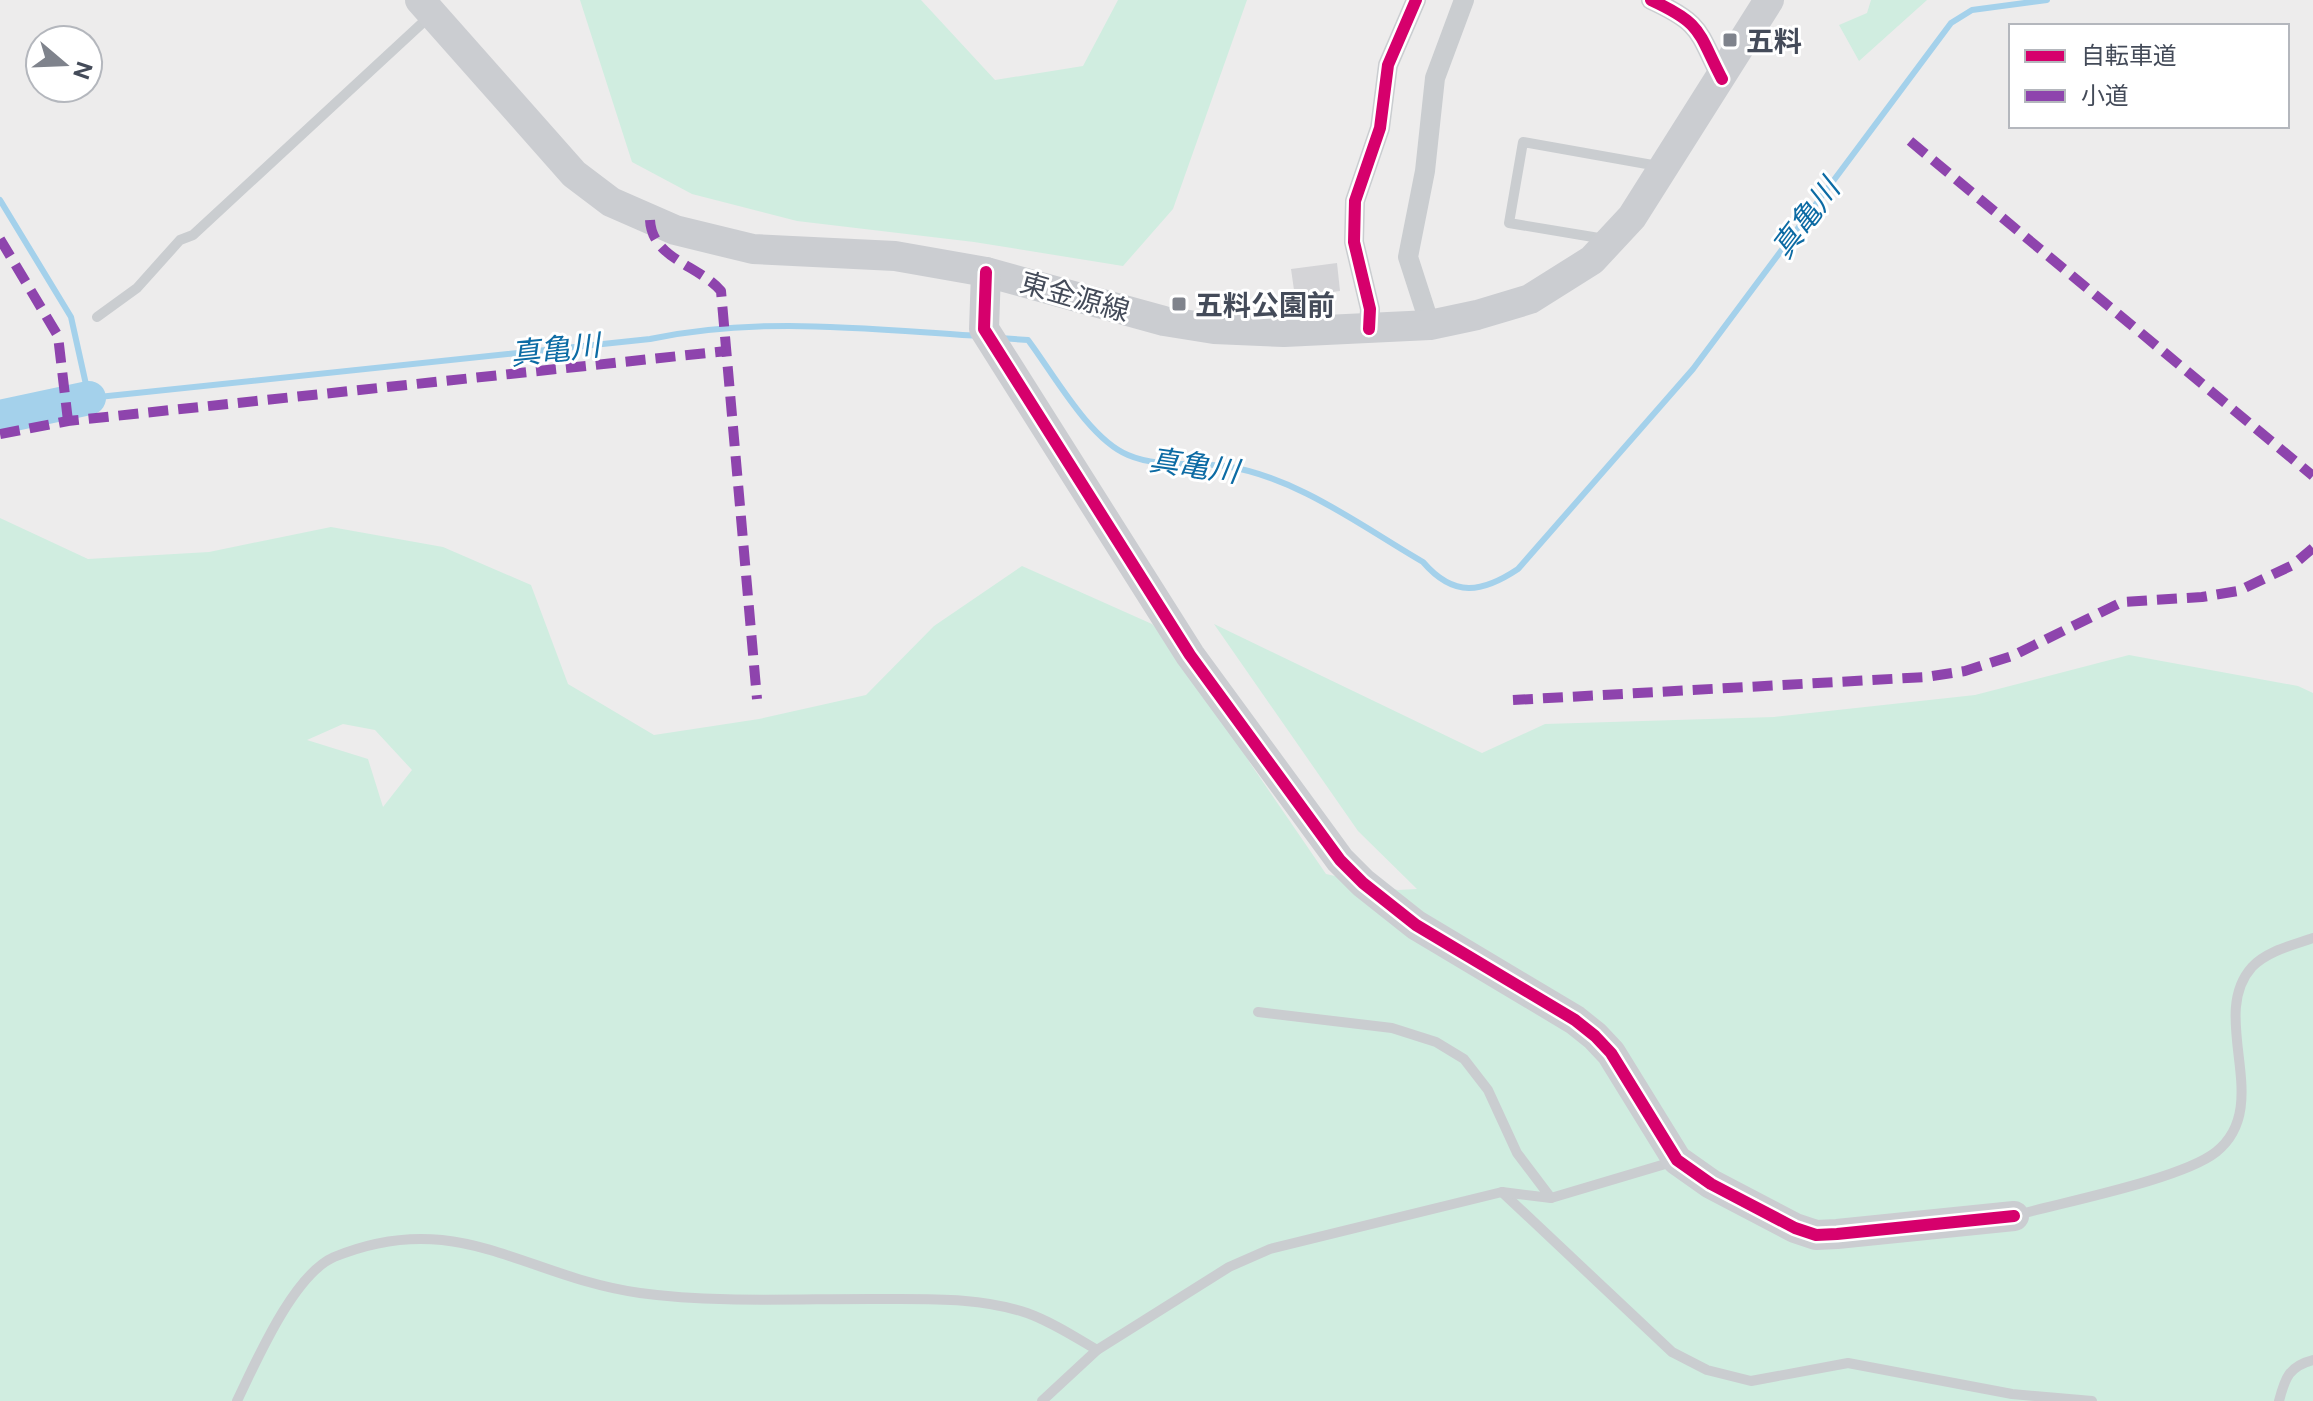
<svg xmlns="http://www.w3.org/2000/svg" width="2313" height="1401" viewBox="0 0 2313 1401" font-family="'Public Sans','Noto Sans JP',sans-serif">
<rect width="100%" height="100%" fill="#edecec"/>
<!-- green -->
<g fill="#d0ede0" fill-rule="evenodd">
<path d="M 580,0 L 921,0 L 995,80 L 1083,66 L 1118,0 L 1247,0 L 1173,209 L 1123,266 L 974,242 L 797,221 L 692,194 L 632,162 Z"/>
<path d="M 1871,0 L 1927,0 L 1859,61 L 1839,25 L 1867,13 Z"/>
<path d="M 0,518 L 88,559 L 209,552 L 331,527 L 443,547 L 531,585 L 568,684 L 654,735 L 759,719 L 866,695 L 934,626 L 1022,566 L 1152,624 L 1198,670 L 1250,763 L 1326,874 L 1398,890 L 1417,889 L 1358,831 L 1214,624 L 1482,753 L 1545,724 L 1774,717 L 1975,695 L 2129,655 L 2298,686 L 2313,693 L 2313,1401 L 0,1401 ZM 343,724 L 375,730 L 412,770 L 383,807 L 368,759 L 307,740 Z"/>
</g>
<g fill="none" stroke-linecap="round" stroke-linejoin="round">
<!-- stream -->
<g stroke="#a4d1eb" stroke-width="6">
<path d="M 0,200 L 71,317 L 89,398 L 650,339 C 760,316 866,329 977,336"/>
<path d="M 1000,338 L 1028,340 C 1053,373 1089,439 1128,455 C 1158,468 1194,462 1225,466 C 1297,477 1361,526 1423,562 C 1454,598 1482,593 1518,569 L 1693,369 L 1951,23 L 1972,10 L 2047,0"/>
</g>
<!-- river -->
<path stroke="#a4d1eb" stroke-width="34" d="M 0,417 L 89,398"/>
</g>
<!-- building -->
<path fill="#d4d4d7" d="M 1337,263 L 1340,291 L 1295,297 L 1291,269 Z"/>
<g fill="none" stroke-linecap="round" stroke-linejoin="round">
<!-- lane -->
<g stroke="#cacdd0" stroke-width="10">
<path d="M 1605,239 L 1509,223 L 1523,142 L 1658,166"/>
<path d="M 97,317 L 137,288 L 180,240 L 193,235 L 431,15"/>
<path d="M 1258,1012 L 1392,1028 L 1436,1042 L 1464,1059 L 1488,1090 L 1517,1153 L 1551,1198"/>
<path d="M 1502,1192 L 1672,1352 L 1707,1370 L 1751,1381 L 1848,1363 L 2012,1394 L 2092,1401"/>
<path d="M 2017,1215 C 2064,1202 2182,1179 2216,1152 C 2275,1105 2207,1017 2252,967 C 2267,951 2293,945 2313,938"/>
<path d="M 237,1401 C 256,1362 293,1275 334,1257 C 458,1206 524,1277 640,1293 C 721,1304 807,1298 889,1299 C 935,1299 983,1298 1027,1313 C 1052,1322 1075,1337 1097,1350"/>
<path d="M 1042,1401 L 1097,1350 L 1229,1267 L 1270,1249 L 1502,1192 L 1551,1198 L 1672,1162"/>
<path d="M 2279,1401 C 2285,1378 2289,1366 2313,1360"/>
</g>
<!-- street -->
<g stroke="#cacdd0" stroke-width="20">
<path d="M 1651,0 C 1703,24 1697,31 1722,79"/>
<path d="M 1430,325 L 1408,257 L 1425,171 L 1435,78 L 1464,0"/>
<path d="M 1369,329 L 1370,309 L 1354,242 L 1355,201 L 1380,128 L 1388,65 L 1416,0"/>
</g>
<!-- secondary -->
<g stroke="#cbcdd1" stroke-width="30">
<path d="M 420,0 L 574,174 L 611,202 L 675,230 L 753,249 L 895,256 L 986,272 L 1164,321 L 1214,329 L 1284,332 L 1430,325 L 1477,315 L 1530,299 L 1592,260 L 1632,217 L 1769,0"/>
<path d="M 986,272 L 984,329 L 1190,655 L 1340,860 L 1363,883 L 1416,925 L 1575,1020 L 1595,1036 L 1611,1053 L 1677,1160 L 1711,1184 L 1795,1228 L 1816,1235 L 1837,1234 L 2014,1216"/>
</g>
<!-- quiet -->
<g stroke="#8e44ad" stroke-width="10" stroke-dasharray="20 10" stroke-linecap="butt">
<path d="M 1910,141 L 2313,476"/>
<path d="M 650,220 C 652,259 699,265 721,291 L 757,699"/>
<path d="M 0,239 L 58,336 L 68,421"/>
<path d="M 0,434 L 68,421 L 726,351"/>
<path d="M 1513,700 L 1926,677 L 1965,671 L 2012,656 L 2122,602 L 2202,597 L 2238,591 L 2293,565 L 2313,548"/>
</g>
<defs>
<g id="cycleway">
<path d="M 1651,0 C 1703,24 1697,31 1722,79"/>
<path d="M 986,272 L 984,329 L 1190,655 L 1340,860 L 1363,883 L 1416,925 L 1575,1020 L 1595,1036 L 1611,1053 L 1677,1160 L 1711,1184 L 1795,1228 L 1816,1235 L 1837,1234 L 2014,1216"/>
<path d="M 1369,329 L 1370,309 L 1354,242 L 1355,201 L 1380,128 L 1388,65 L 1416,0"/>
</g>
</defs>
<!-- cycleway casing -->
<use href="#cycleway" stroke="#fff" stroke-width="17"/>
<!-- cycleway -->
<use href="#cycleway" stroke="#d6006c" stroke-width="12"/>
</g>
<!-- markers -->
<g fill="#7f838c" stroke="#fff" stroke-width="3">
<rect x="1722" y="32" width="16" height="16" rx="4"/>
<rect x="1171" y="296" width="16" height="16" rx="4"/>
</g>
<g text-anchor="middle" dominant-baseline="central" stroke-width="6" stroke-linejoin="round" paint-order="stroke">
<!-- poi labels -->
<g font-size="28" font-weight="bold" fill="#444b59" stroke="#fff" text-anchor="start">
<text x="1746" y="40">五料</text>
<text x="1195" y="304">五料公園前</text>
</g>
<!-- street labels -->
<g font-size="28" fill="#444b59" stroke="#fff">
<text transform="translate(1075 296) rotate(16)">東金源線</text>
</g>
<!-- water labels -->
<g font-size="30" font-style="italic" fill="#0c6ba4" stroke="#fff">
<text transform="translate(1805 218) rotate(-53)">真亀川</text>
<text transform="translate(555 349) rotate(-6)">真亀川</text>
<text transform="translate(1194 465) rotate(8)">真亀川</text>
</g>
</g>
<!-- legend -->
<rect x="2009" y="24" width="280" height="104" fill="#ffffff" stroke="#b4b7bd" stroke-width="2"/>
<rect x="2025" y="50" width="40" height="12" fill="#d6006c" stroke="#b4b7bd" stroke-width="2"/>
<text x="2081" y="64" font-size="24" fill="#444b59">自転車道</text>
<rect x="2025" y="90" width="40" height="12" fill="#8e44ad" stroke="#b4b7bd" stroke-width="2"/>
<text x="2081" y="104" font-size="24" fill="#444b59">小道</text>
<!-- north arrow -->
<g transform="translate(64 64) rotate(109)"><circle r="38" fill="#ffffff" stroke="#b4b7bd" stroke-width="2"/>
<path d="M0-6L14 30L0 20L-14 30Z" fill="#7f838c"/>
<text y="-12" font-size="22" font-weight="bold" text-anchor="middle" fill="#444b59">N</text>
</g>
</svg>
